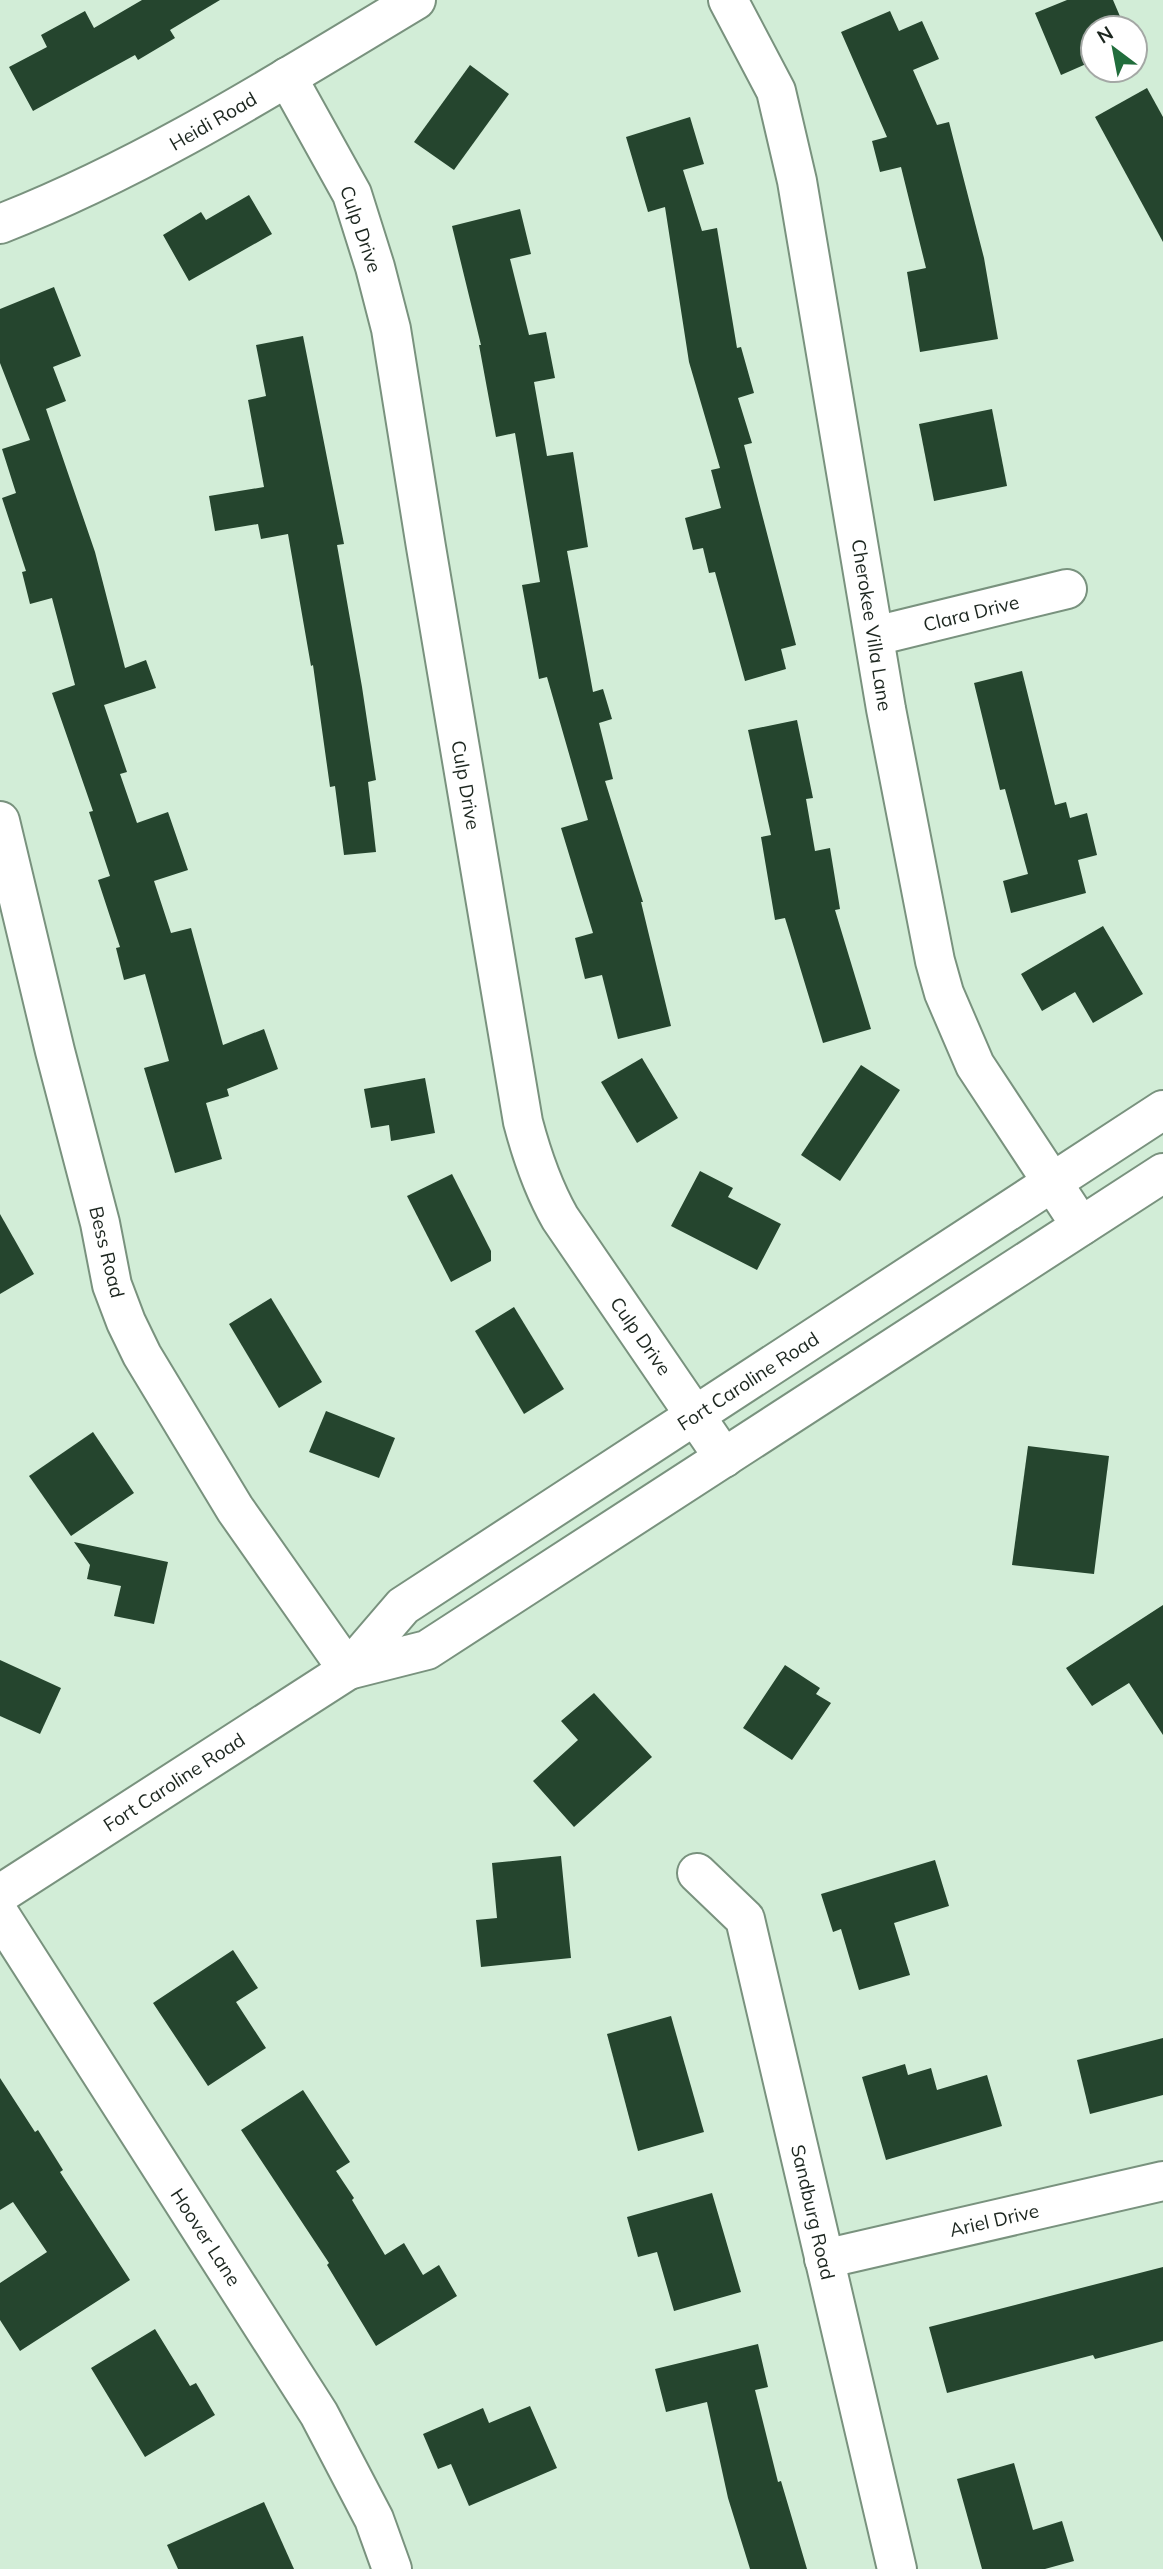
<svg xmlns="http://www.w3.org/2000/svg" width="1163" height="2569" viewBox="0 0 1163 2569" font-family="Mulish,sans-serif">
<rect width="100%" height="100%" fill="#d2edd7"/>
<!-- building -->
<g fill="#25452e">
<path d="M 142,0 L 220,0 L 170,30 L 175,38 L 138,60 L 135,55 L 33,111 L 9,67 L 47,47 L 41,35 L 85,11 L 94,28 Z"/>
<path d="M 1067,0 L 1113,0 L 1125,28 L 1093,28 L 1093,61 L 1061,75 L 1035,13 Z"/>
<path d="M 890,11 L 899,31 L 922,21 L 939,59 L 913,70 L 937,125 L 949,122 L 984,258 L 998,339 L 920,352 L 907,272 L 926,268 L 901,167 L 880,172 L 872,141 L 887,137 L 841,32 Z"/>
<path d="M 470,65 L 509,94 L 454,170 L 414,142 Z"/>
<path d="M 1147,88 L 1163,117 L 1163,242 L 1095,117 Z"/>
<path d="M 690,117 L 704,164 L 683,170 L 702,231 L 717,228 L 737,348 L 741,347 L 754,393 L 738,398 L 752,443 L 744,445 L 796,645 L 781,649 L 786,669 L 745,681 L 715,572 L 709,573 L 703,548 L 693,550 L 685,518 L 721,508 L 711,470 L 720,468 L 689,362 L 665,207 L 648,212 L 626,137 Z"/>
<path d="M 249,195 L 272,234 L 189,281 L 163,235 L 201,212 L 206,220 Z"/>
<path d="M 520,209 L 531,254 L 510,259 L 529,335 L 546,332 L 555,378 L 534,382 L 547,456 L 573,452 L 588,547 L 567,551 L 593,692 L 603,689 L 612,719 L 599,723 L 613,779 L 605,781 L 643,902 L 641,902 L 671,1026 L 618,1039 L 602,975 L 585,979 L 575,938 L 593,933 L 561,828 L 588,820 L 547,677 L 539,679 L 522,585 L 540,582 L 515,433 L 496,437 L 479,345 L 481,345 L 452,226 Z"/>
<path d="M 54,287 L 81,356 L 53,367 L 66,401 L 46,409 L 95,552 L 125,668 L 146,660 L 156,688 L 104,705 L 127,772 L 120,774 L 137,823 L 168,812 L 188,870 L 154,881 L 171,933 L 191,928 L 223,1045 L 264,1029 L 278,1069 L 227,1089 L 229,1096 L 206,1103 L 222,1159 L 175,1173 L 144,1068 L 169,1061 L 145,974 L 124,980 L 116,948 L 120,947 L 98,880 L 110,876 L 89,812 L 93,811 L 52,693 L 75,685 L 52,598 L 30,604 L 22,572 L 26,571 L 2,498 L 16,493 L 2,449 L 30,440 L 0,363 L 0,309 Z"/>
<path d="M 303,336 L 344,544 L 337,545 L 362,687 L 376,780 L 368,782 L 376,852 L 344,855 L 335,786 L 330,787 L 313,665 L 311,666 L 288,534 L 261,539 L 258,524 L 215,531 L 209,496 L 264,487 L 248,400 L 266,396 L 256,345 Z"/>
<path d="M 992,409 L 1007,486 L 934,501 L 919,424 Z"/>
<path d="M 1022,671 L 1055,805 L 1066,802 L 1070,818 L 1087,813 L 1097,855 L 1078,860 L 1086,893 L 1011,913 L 1003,881 L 1028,874 L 1005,789 L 1000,790 L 974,683 Z"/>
<path d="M 797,720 L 813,798 L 806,799 L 815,851 L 830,848 L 840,909 L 835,910 L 871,1029 L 823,1043 L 785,918 L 775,920 L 761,837 L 771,835 L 748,730 Z"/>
<path d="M 1103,926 L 1143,994 L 1093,1023 L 1075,992 L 1042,1011 L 1021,974 Z"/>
<path d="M 642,1058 L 678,1118 L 637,1143 L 601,1082 Z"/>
<path d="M 861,1065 L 900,1090 L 840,1181 L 801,1155 Z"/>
<path d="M 425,1078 L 435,1133 L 391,1141 L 389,1125 L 371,1128 L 364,1089 Z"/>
<path d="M 700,1171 L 733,1188 L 728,1197 L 781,1224 L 757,1270 L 671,1226 Z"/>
<path d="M 452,1174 L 491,1251 L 491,1261 L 451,1282 L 407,1196 Z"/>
<path d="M 0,1214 L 34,1274 L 0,1294 Z"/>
<path d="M 271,1298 L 322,1382 L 279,1408 L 229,1324 Z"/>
<path d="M 514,1307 L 564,1389 L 524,1414 L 475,1331 Z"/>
<path d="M 326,1411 L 395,1438 L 379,1478 L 309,1452 Z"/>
<path d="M 93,1432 L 134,1493 L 71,1536 L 29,1476 Z"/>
<path d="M 1028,1446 L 1109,1456 L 1094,1574 L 1012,1565 Z"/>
<path d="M 74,1542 L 168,1562 L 154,1624 L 114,1616 L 121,1586 L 87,1579 L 90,1565 Z"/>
<path d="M 1163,1605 L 1163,1735 L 1129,1683 L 1092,1706 L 1066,1668 Z"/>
<path d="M 0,1660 L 61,1688 L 40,1734 L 0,1716 Z"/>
<path d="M 785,1665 L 820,1688 L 816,1694 L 831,1703 L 792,1760 L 743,1728 Z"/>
<path d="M 594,1693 L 652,1757 L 574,1827 L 533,1781 L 578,1740 L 561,1721 Z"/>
<path d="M 561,1856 L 571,1958 L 481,1967 L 476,1920 L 497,1918 L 492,1863 Z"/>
<path d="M 935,1860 L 949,1906 L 894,1923 L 910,1975 L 859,1990 L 841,1929 L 833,1932 L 821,1894 Z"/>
<path d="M 233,1950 L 258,1988 L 236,2002 L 266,2048 L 208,2086 L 153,2003 Z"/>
<path d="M 671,2016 L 704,2132 L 638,2151 L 607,2034 Z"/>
<path d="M 1163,2038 L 1163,2095 L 1090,2114 L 1077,2060 Z"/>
<path d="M 905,2064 L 908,2075 L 931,2068 L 937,2090 L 987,2075 L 1002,2126 L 886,2160 L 862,2077 Z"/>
<path d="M 0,2078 L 35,2132 L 38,2130 L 63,2170 L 60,2172 L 130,2280 L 20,2351 L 0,2320 L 0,2283 L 47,2252 L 13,2202 L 0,2210 Z"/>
<path d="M 303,2090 L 350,2162 L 336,2171 L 354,2198 L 352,2200 L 385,2255 L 404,2243 L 423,2275 L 439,2265 L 457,2296 L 376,2346 L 327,2265 L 329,2263 L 241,2130 Z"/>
<path d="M 712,2193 L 741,2292 L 674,2311 L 657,2252 L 638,2257 L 627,2217 Z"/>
<path d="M 1163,2267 L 1163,2341 L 1095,2359 L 1093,2355 L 947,2393 L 929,2327 Z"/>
<path d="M 155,2329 L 190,2386 L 196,2383 L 215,2415 L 145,2457 L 91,2368 Z"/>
<path d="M 758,2344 L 768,2387 L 755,2390 L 778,2482 L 781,2481 L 807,2569 L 750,2569 L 728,2498 L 707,2402 L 666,2412 L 655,2369 Z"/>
<path d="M 530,2406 L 557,2468 L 469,2506 L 451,2464 L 438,2469 L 423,2434 L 483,2408 L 489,2423 Z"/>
<path d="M 1014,2463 L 1033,2530 L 1062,2521 L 1074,2561 L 1045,2569 L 982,2569 L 957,2479 Z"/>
<path d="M 264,2502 L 294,2569 L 178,2569 L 167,2545 Z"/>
</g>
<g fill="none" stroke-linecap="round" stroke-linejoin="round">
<defs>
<g id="minor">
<path d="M 728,0 L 776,91 L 797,181 L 886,709 L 935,961 L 944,993 L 975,1065 L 1081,1226"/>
<path d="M 287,77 L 352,194 L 375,267 L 391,329 L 426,547 L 523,1122 C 532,1156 543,1188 560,1218 L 724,1458"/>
<path d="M 0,224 C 148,166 281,81 416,0"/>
<path d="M 875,636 L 1067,589"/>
<path d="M 0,821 L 55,1051 L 100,1223 L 112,1285 L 126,1322 L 142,1355 L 235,1509 L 348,1670"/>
<path d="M 348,1670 L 427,1650 L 1163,1173"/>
<path d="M 697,1873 L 745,1919 L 897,2569"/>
<path d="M 0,1894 L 348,1670 L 403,1606 L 1163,1110"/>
<path d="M 0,1915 L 319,2414 L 374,2519 L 392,2569"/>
<path d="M 824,2259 L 1163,2181"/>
</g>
</defs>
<!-- minor casing -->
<use href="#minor" stroke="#79927e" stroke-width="42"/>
<!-- minor -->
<use href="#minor" stroke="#fff" stroke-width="38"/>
</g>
<g text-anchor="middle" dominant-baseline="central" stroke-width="7" stroke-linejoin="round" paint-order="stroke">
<!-- street labels -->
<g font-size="19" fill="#1c261f" stroke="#fff">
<text transform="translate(213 121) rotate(-30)">Heidi Road</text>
<text transform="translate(361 229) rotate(71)">Culp Drive</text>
<text transform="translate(971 613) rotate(-14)">Clara Drive</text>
<text transform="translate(872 625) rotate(81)">Cherokee Villa Lane</text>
<text transform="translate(466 785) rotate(80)">Culp Drive</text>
<text transform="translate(107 1252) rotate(76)">Bess Road</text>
<text transform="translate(641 1336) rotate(55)">Culp Drive</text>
<text transform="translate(748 1381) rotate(-33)">Fort Caroline Road</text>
<text transform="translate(174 1782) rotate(-33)">Fort Caroline Road</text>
<text transform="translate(813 2212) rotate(77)">Sandburg Road</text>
<text transform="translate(994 2220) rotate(-13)">Ariel Drive</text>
<text transform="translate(206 2237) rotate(57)">Hoover Lane</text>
</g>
</g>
<!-- north arrow -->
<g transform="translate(1114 49) rotate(328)"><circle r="33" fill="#ffffff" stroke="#a4a8a5" stroke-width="2"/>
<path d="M0-5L12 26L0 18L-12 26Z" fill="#216d3c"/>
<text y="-10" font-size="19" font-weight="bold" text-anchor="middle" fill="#1c261f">N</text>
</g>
</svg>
